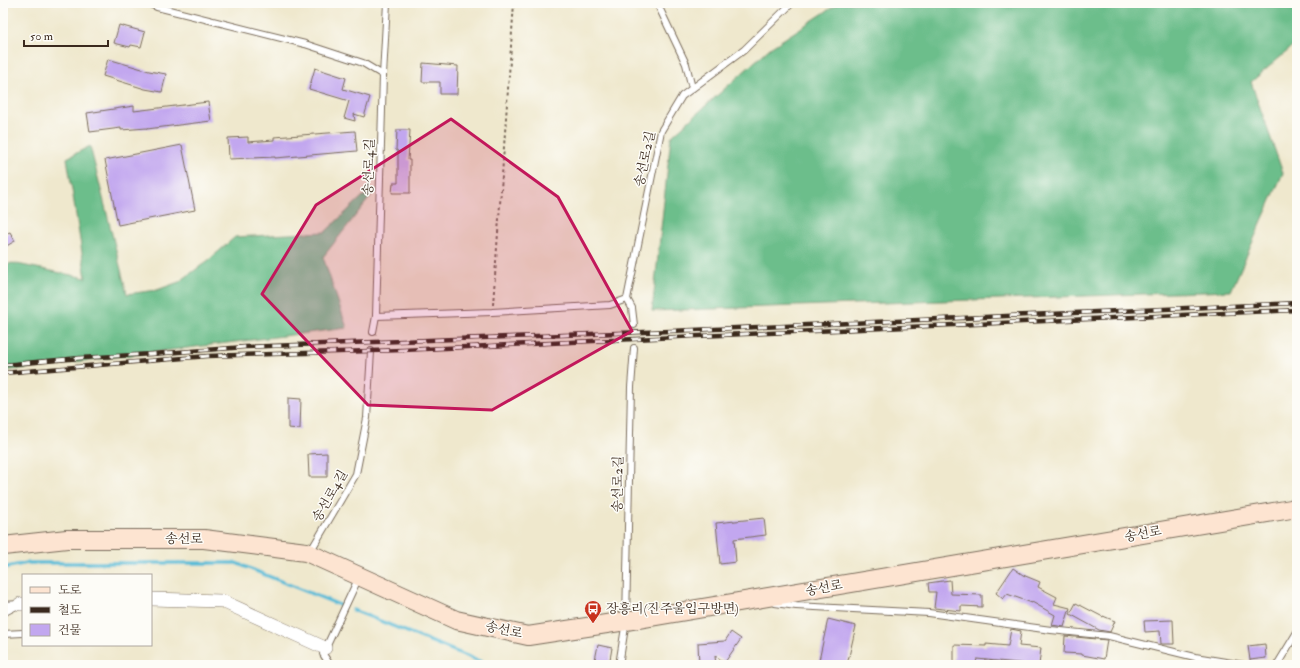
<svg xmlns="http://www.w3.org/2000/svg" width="1300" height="668" viewBox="0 0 1300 668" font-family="'IM FELL Double Pica','Noto Serif KR',serif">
<rect width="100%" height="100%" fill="#fdfcf7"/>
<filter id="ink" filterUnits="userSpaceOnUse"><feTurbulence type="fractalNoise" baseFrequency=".025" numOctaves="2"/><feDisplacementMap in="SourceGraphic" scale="8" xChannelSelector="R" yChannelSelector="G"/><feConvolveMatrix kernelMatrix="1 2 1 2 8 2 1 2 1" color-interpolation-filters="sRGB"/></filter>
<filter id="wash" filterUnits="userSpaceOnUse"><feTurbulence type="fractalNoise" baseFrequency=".012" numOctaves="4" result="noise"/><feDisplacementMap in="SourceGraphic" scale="16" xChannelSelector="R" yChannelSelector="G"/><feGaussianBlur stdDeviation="0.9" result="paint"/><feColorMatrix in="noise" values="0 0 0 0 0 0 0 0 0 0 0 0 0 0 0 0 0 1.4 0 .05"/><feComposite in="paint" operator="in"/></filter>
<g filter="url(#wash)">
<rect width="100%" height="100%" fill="#efe8cd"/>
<!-- forest -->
<g fill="#6cbe8b" stroke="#547454">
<path d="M 839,3 L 1297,3 L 1297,43 L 1251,82 L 1283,173 L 1231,291 L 652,311 L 671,137 L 770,48 Z"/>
<path d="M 90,146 L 127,294 L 157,290 L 179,282 L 210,259 L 235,237 L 325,232 L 363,196 L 371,196 L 323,257 L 347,328 L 3,371 L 3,266 L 12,263 L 86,278 L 67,158 Z"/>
</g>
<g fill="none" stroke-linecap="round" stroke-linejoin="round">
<!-- stream -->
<g stroke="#59bcd8" stroke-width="3.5">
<path d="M 3,568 L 27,563 L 236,563 L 342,606"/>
<path d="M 353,610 L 489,665"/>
</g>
</g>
<g id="blocks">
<!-- building -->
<g fill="#c2a7ef">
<path d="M 119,25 L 145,32 L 141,47 L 131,45 L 130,47 L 114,43 Z"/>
<path d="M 108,59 L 149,71 L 166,74 L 162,92 L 145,89 L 103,76 Z"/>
<path d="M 423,63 L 458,66 L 457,94 L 440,94 L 440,82 L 422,82 Z"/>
<path d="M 315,68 L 346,78 L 343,89 L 370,97 L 364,117 L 354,114 L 355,121 L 344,118 L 349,101 L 309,89 Z"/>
<path d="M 208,102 L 211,121 L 147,129 L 147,128 L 121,130 L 121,128 L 90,132 L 87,113 L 134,106 L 134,111 Z"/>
<path d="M 397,130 L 410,130 L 408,160 L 410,160 L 410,193 L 392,193 L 393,183 L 398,183 L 398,151 L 396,150 Z"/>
<path d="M 355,131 L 357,151 L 275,158 L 275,157 L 229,159 L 228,138 L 248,137 L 248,142 L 274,140 L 274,137 Z"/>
<path d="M 182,145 L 195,210 L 118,225 L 105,160 Z"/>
<path d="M 10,232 L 15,241 L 3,248 L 3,235 Z"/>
<path d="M 288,398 L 301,399 L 300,429 L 288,428 Z"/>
<path d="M 327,453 L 327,477 L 309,477 L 308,454 Z"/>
<path d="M 764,518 L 766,535 L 734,539 L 736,562 L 720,564 L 716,523 Z"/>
<path d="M 1013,568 L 1023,575 L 1040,582 L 1038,587 L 1057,597 L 1054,604 L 1070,608 L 1064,627 L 1052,625 L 1055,615 L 1032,602 L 1032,603 L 1007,594 L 1003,599 L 996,593 Z"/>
<path d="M 950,580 L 951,594 L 982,595 L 982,607 L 961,606 L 961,611 L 934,608 L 936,592 L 929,592 L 928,583 Z"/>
<path d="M 1076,603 L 1103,617 L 1103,616 L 1115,621 L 1110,632 L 1099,630 L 1070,614 Z"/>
<path d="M 828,619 L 856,626 L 847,665 L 818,665 Z"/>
<path d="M 1173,620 L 1174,644 L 1161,644 L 1160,631 L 1145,632 L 1144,621 Z"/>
<path d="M 1011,629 L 1021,631 L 1019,646 L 1041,648 L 1039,665 L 977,659 L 975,665 L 954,665 L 954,645 L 986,646 L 986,644 L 1008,646 Z"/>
<path d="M 731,632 L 741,639 L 725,662 L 715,656 L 716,665 L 699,665 L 698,643 L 725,641 Z"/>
<path d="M 1065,636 L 1107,640 L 1104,659 L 1082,655 L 1082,654 L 1064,653 Z"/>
<path d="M 1265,644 L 1266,658 L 1250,660 L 1248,646 Z"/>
<path d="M 598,645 L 612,648 L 609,665 L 594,665 Z"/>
</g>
</g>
</g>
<g filter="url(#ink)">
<use href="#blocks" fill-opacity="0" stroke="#7a6c5b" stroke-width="1"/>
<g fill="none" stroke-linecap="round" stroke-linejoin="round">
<defs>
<g id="lane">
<path d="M 148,3 L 157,7 L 305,44 L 363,63 L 383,75"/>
<path d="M 657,3 L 686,64 L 692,88"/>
<path d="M 376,316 L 492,312 L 610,305 L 627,299"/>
<path d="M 634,325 L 632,308 L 627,299 L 661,131 L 682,96 L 744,50 L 792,3"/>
<path d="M 373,332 L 376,316 L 383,75 L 387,3"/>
<path d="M 310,552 L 356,474 L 367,418 L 371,351"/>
<path d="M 775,603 L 796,606 L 929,613 L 1051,630 L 1109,636 L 1195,657 L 1244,665"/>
<path d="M 3,605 L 20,604 L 3,613"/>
<path d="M 3,634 L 23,633"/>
<path d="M 330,665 L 323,654 L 359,577"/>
<path d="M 619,665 L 626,621 L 631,387 L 634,348"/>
<path d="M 1277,665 L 1297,632"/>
</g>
<g id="street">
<path d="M 151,599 L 222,601 L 325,648"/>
<path d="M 20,604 L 23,604"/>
</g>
<path id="secondary" d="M 3,546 L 67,539 L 204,539 L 306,552 L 456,620 L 528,636 L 626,621 L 1297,508"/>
</defs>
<!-- lane casing -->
<use href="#lane" stroke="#7a6c5b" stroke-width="8"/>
<!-- street casing -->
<use href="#street" stroke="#7a6c5b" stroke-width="14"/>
<!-- secondary casing -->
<use href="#secondary" stroke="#7a6c5b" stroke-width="20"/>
<!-- path -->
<path stroke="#7a6c5b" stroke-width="2" stroke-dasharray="3 3" stroke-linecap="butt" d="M 493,305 L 514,3"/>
<!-- lane -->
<use href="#lane" stroke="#fff" stroke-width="6"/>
<!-- street -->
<use href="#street" stroke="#fff" stroke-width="13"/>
<!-- secondary -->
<use href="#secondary" stroke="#fde4d1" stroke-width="18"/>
<defs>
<g id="rail">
<path d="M 3,365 L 80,358 L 152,354 L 245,347 L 671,331 L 1297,303"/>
<path d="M 3,373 L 208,356 L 403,350 L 698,336 L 1297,310"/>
</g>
</defs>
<!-- rail casing -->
<use href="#rail" stroke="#3b2a1e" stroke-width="4.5"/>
<!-- rail -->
<use href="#rail" stroke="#fdfcf7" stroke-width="3" stroke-dasharray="9" stroke-linecap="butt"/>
</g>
</g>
<!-- marked area -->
<path fill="#c2185b" fill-opacity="0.2" stroke="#c2185b" stroke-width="3" stroke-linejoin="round" d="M 451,119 L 558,197 L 632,331 L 492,410 L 368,405 L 262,294 L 316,205 Z"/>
<!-- icons -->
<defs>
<symbol id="bus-pin" viewBox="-11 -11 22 30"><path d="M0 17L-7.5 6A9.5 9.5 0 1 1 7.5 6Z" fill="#c8321e" stroke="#fdfcf7"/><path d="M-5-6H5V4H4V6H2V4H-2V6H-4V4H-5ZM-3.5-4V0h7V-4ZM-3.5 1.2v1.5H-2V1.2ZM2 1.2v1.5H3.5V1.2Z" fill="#fff"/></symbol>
</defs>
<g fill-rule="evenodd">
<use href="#bus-pin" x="583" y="599" width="20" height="27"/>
</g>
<g text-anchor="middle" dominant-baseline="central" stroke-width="3" stroke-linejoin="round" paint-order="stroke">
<!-- street labels -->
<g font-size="13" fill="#3b2a1e" stroke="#fdfcf7">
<text transform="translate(645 159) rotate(-78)">송선로2길</text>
<text transform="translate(369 167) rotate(-88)">송선로4길</text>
<text transform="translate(618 484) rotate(-89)">송선로2길</text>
<text transform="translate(330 496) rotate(-60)">송선로4길</text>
<text transform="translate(1143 534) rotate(-10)">송선로</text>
<text transform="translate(184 539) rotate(1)">송선로</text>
<text transform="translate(824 588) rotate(-10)">송선로</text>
<text transform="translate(504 630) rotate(12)">송선로</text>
</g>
<!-- poi labels -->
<g font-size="13" fill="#3b2a1e" stroke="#fdfcf7" text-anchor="start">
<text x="606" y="609">장흥리(진주울입구방면)</text>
</g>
</g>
<!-- margin -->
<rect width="1300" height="668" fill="none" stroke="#fdfcf7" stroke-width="16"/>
<!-- legend -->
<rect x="22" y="574" width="130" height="72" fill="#fdfcf7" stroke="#afa8a0"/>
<rect x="30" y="587" width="20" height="6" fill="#fde4d1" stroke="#afa8a0"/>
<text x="58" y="594" font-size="12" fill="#3b2a1e">도로</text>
<rect x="30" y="607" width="20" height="6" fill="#3b2a1e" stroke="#afa8a0"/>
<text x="58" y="614" font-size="12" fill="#3b2a1e">철도</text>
<rect x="30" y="624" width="20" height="12" fill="#c2a7ef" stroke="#afa8a0"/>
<text x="58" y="634" font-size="12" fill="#3b2a1e">건물</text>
<!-- scale -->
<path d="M24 40v6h84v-6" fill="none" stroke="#3b2a1e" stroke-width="2"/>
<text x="30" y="40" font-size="12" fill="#3b2a1e" stroke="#fdfcf7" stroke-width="3" paint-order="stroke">50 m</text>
</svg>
